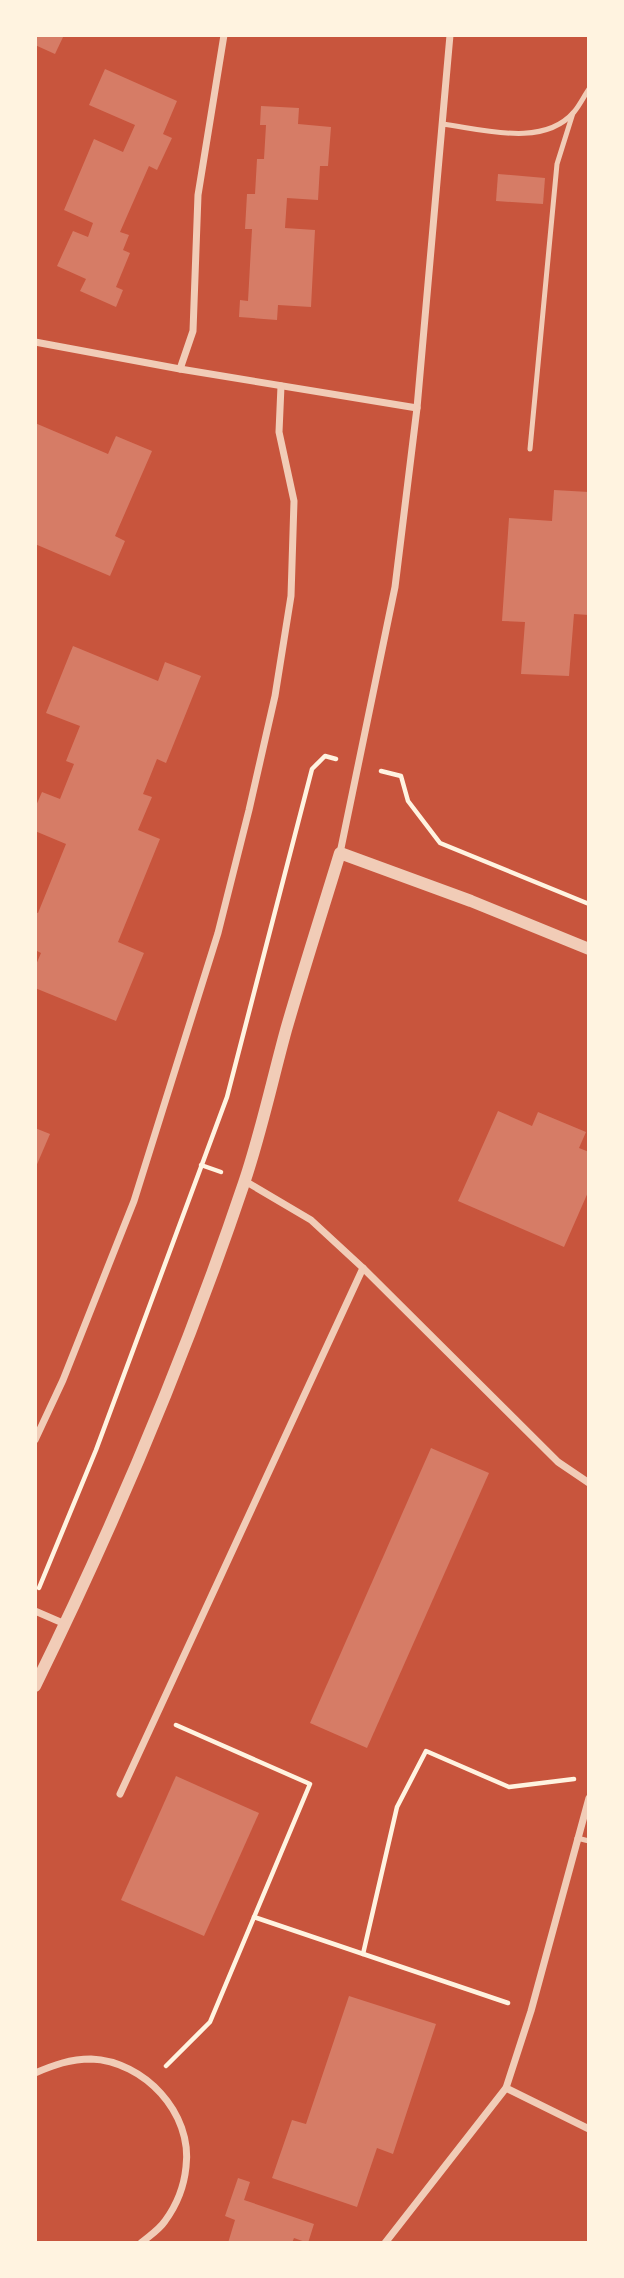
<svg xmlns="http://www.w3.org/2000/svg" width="624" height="2278" viewBox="0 0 624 2278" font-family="'Source Serif 4',serif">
<rect width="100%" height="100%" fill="#c8553d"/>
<!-- building -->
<g fill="#d67c66">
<path d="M 35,35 L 64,35 L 55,54 L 35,45 Z"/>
<path d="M 105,69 L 177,101 L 163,134 L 172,138 L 157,170 L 149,166 L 120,232 L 129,235 L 123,250 L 130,253 L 116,287 L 123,290 L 116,307 L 80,291 L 86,279 L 57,266 L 73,231 L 88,237 L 93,223 L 64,210 L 94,139 L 123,152 L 135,125 L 89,105 Z"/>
<path d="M 261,106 L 299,108 L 298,124 L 331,127 L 328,166 L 320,166 L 318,200 L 287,198 L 285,228 L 315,230 L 311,307 L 278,305 L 277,320 L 239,317 L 240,300 L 248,301 L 252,229 L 245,229 L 247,194 L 255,194 L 257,159 L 264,159 L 266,125 L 260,125 Z"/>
<path d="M 498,174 L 545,178 L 543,204 L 496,201 Z"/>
<path d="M 35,423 L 108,454 L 116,436 L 152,451 L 115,536 L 125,541 L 110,576 L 35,544 Z"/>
<path d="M 554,490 L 589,492 L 589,615 L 574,614 L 569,676 L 521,674 L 525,622 L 502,621 L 509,518 L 552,521 Z"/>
<path d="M 73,646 L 158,681 L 165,662 L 201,676 L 166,763 L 157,759 L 143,794 L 152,797 L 138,830 L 160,839 L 118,942 L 144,953 L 116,1021 L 35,988 L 35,967 L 41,953 L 35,950 L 35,912 L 38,913 L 66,844 L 35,831 L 35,808 L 42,792 L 60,799 L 74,764 L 66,761 L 80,726 L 46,713 Z"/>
<path d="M 498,1111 L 532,1126 L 538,1112 L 586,1132 L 579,1148 L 589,1152 L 589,1190 L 564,1247 L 458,1201 Z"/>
<path d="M 35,1128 L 50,1134 L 35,1169 Z"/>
<path d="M 431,1448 L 489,1473 L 367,1748 L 310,1723 Z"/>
<path d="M 176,1776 L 259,1813 L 204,1936 L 121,1900 Z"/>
<path d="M 349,1996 L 436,2024 L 393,2154 L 377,2148 L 357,2207 L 272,2178 L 292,2120 L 306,2124 Z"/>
<path d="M 238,2178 L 250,2182 L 244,2200 L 314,2224 L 308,2243 L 294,2238 L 292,2243 L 228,2243 L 235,2220 L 225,2216 Z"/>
</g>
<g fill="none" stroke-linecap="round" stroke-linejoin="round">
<!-- path -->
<g stroke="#fff3e0" stroke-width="4.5">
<path d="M 381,771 L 401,776 L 408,801 L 440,843 L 589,904"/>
<path d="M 201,1165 L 221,1172"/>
<path d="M 39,1588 L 96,1450 L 227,1097 L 312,769 L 325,756 L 336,759"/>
<path d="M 254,1917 L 508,2003"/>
<path d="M 363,1954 L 397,1807 L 426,1751 L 509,1787 L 574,1779"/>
<path d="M 166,2066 L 210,2022 L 310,1784 L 176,1725"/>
</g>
<!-- service -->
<g stroke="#f1ccb7" stroke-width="5">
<path d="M 442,124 C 482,129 543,148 574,112 C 580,105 584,96 589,89"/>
<path d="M 530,449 L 557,164 L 573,113"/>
<path d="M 577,1838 L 589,1841"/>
</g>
<!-- minor -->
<g stroke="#f1ccb7" stroke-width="7">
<path d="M 35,342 L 180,369 L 417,408"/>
<path d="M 180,369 L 193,331 L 198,195 L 224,35"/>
<path d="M 340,853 L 395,587 L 417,408 L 450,35"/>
<path d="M 245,1181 L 311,1220 L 363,1268 L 558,1462 L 589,1483"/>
<path d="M 35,1440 L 63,1380 L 134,1201 L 218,933 L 249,810 L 275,696 L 291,596 L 294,501 L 279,432 L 281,386"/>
<path d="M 35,1611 L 65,1624"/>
<path d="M 120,1794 L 363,1268"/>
<path d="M 35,2073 C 54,2065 70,2059 91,2059 C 144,2061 193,2113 186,2167 C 184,2187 176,2206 165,2221 C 159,2230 149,2236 141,2243"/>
<path d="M 506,2088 L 589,2129"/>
<path d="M 385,2243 L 506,2088 L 531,2011 L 589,1798"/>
</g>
<!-- tertiary -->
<path stroke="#f1ccb7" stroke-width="12" d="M 35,1686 C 115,1523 186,1355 244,1183 C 261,1133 272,1081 286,1030 C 303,971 322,912 340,853 L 471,901 L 589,949"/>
</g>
<!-- border -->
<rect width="624" height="2278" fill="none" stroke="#fff3e0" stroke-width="74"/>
</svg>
